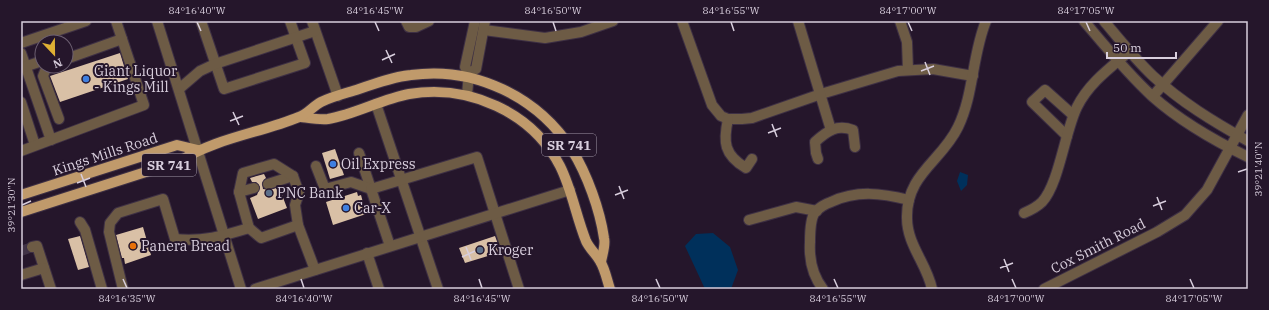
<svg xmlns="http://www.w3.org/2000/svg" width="1269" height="310" viewBox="0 0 1269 310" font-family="'IBM Plex Serif',serif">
<rect width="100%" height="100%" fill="#25162b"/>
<!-- water -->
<g fill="#00305b">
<path d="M 960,172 L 968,175 L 967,185 L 961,191 L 957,181 Z"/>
<path d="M 713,233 L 730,247 L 738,270 L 731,289 L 705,289 L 685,246 L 696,234 Z"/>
</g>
<!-- building -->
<g fill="#d9c0a6">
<path d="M 120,53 L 128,79 L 60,102 L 50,76 Z"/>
<path d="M 335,149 L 344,175 L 330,179 L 322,153 Z"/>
<path d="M 264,174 L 266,178 L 262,183 L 263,189 L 270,190 L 279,187 L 287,208 L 258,219 L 250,198 L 257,195 L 260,187 L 256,182 L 252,182 L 250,178 Z"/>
<path d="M 357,192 L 358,196 L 361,195 L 366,214 L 333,225 L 326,202 Z"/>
<path d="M 143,227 L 151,255 L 125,264 L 124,258 L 122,258 L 116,235 Z"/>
<path d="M 80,236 L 89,267 L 78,270 L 68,239 Z"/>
<path d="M 495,236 L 501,252 L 465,263 L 459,248 Z"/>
</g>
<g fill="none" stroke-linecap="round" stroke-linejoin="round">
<!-- minor-tunnel -->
<path stroke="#403246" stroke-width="10" stroke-dasharray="10 5" stroke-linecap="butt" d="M 21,251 L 32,247"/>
<defs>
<g id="minor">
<path d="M 157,21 L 241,289"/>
<path d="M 201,21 L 224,89 L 305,63 L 290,21"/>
<path d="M 312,21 L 338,96"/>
<path d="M 406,21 L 409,27 L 416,27 L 429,21"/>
<path d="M 682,21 L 712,105 L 721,116 L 728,119 L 742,119 L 752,118 L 821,94 L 898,71 L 933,69 L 973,76"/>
<path d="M 798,21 L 831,130"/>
<path d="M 900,21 L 907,42 L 908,70"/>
<path d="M 1084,21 C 1106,47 1127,73 1152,96 C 1180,121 1215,141 1248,157"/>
<path d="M 1104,21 C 1120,40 1135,59 1153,76 C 1181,102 1214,122 1248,141"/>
<path d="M 484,30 L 545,38 L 581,32 L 613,21"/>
<path d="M 21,43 L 86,21"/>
<path d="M 21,53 L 51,140"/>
<path d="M 66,59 L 122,39"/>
<path d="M 47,66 L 43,76 L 59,119"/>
<path d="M 21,68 L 42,61"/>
<path d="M 469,73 L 476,69 L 485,21"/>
<path d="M 179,89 L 200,71 L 215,64 L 315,31"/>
<path d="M 467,95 L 469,73 L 465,67 L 475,21"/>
<path d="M 1153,96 L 1218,21"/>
<path d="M 21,102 L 35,145"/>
<path d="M 376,104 L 438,289"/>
<path d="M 728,119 C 723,142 724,155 746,168 L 752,159"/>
<path d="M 1067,136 L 1032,102 L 1045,90 L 1073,115"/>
<path d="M 21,151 L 144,105 L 116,21"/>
<path d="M 359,153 L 371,189"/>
<path d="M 818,159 L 816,153 L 815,142 C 827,131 837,124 853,130 L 855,147"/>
<path d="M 316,166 L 325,189 L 351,182 L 371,189"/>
<path d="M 268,184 L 293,176"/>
<path d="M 239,192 L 254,188"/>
<path d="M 1024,213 C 1031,210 1037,207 1042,202 C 1059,184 1065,131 1077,107 C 1089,83 1110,68 1130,51"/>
<path d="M 749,220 L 796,207 L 817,211"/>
<path d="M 80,222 L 85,230 L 102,289"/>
<path d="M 249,228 L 239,192 L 243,173 L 274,164 L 293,176 L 299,193 L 295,205 L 298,225"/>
<path d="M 390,246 L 371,189 L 477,157 L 519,289"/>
<path d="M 32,247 L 37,246 L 51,289"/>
<path d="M 367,253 L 379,289"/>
<path d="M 21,275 L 44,268"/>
<path d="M 123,289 L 109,232 L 110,223 L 118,213 L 163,199 L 175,239 C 202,242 223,236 249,228 L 261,238 L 298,225 L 315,270"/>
<path d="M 255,289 L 570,190"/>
<path d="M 823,289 C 812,275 809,259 810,242 C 810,234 810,219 815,212 C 819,208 825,204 831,202 C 857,190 881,193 909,200"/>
<path d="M 932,289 C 927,264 907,245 907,218 C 906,174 942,161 958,127 C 974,94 972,55 986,21"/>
<path d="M 1044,289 L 1157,232 L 1185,215 L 1207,190 L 1248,115"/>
</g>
<g id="major">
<path d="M 301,117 C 309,118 320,120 328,119 C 356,114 382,99 409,94 C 469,84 532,112 560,166 C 572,190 576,216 586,241 C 589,248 596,254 600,261 C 605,269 607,280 610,289"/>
<path d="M 21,195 L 177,145 L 198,150"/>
<path d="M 21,212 L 180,161 C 216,138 260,133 299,117 C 308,114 313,106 321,102 C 333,96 347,93 359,89 C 376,83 393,77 411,75 C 475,66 538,97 572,150 C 587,174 600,210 604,238 C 606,245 602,255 601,262"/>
</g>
</defs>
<!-- minor casing -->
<use href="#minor" stroke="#3e3044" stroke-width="12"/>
<!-- major casing -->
<use href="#major" stroke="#3e3044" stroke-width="12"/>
<!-- minor -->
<use href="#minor" stroke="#6d5b45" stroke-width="10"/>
<!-- major -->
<use href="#major" stroke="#c09a6b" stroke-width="10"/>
</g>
<!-- ticks -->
<path fill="none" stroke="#d8cedd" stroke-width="1.5" d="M 197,22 L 201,31M 375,22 L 379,31M 553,22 L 556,31M 731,22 L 734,31M 908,22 L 912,31M 1086,22 L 1090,31M 386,50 L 392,63M 382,60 L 395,54M 925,62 L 930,75M 921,71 L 934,66M 233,112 L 239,125M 230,121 L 243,116M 772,124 L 777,137M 768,133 L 781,128M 1238,172 L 1247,169M 81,174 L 86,187M 77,183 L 90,178M 619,186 L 624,199M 615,195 L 628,190M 1157,197 L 1162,210M 22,205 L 31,201M 1153,206 L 1166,201M 466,247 L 471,260M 462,257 L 475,251M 1004,259 L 1009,272M 1000,268 L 1013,263M 123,279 L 127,288M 301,279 L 304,288M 479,279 L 482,288M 656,279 L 660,288M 834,279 L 838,288M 1012,279 L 1016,288M 1190,279 L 1194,288"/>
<!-- markers -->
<g fill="#3f7fe0" stroke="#25162b" stroke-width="1.5">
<circle cx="86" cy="79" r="4"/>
<circle cx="333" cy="164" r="4"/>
<circle cx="346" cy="208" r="4"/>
</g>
<g fill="#5c6f8a" stroke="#25162b" stroke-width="1.5">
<circle cx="269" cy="193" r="4"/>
<circle cx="480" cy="250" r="4"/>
</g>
<circle fill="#e8710a" stroke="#25162b" stroke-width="1.5" cx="133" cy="246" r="4"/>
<g text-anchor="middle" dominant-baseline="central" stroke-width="4" stroke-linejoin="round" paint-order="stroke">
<!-- shield labels -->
<g fill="#25162b" stroke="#a297a8" stroke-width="1">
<rect x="542" y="134" width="54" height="22" rx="3"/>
<rect x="142" y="154" width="54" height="22" rx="3"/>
</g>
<g font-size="13" font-weight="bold" fill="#d8cedd">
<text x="569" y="145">SR 741</text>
<text x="169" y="165">SR 741</text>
</g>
<!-- poi labels -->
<g font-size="14" fill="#d8cedd" stroke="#25162b" text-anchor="start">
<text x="94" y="71">Giant Liquor<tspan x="94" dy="16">- Kings Mill</tspan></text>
<text x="341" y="164">Oil Express</text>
<text x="277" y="193">PNC Bank</text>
<text x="354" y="208">Car-X</text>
<text x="141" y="246">Panera Bread</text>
<text x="488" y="250">Kroger</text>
</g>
<!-- street labels -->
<g font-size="14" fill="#d8cedd" stroke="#25162b">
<text transform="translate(105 154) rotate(-18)">Kings Mills Road</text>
<text transform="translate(1098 246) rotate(-27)">Cox Smith Road</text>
</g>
</g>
<!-- border -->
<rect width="1269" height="310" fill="none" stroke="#25162b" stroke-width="44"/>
<!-- north arrow -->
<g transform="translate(54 54) rotate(158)"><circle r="19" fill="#25162b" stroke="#6d6072"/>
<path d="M0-3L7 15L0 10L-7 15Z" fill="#dfb034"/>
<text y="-6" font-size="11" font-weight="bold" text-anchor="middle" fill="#d8cedd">N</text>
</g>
<!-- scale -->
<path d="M1107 52v6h69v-6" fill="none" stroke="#d8cedd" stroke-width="2"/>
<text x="1113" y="52" font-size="12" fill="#d8cedd" stroke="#25162b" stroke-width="3" paint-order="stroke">50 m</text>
<rect x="22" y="22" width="1225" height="266" fill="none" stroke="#d8cedd" stroke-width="1.5"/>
<g font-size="10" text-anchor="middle" fill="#d8cedd">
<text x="197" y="14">84°16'40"W</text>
<text x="375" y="14">84°16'45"W</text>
<text x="553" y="14">84°16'50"W</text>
<text x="731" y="14">84°16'55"W</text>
<text x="908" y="14">84°17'00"W</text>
<text x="1086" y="14">84°17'05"W</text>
<text transform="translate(1258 169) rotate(-90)" y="4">39°21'40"N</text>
<text transform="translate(11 205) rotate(-90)" y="4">39°21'30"N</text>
<text x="127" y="302">84°16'35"W</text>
<text x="304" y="302">84°16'40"W</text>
<text x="482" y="302">84°16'45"W</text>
<text x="660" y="302">84°16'50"W</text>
<text x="838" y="302">84°16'55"W</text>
<text x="1016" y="302">84°17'00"W</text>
<text x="1194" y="302">84°17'05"W</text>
</g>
</svg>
